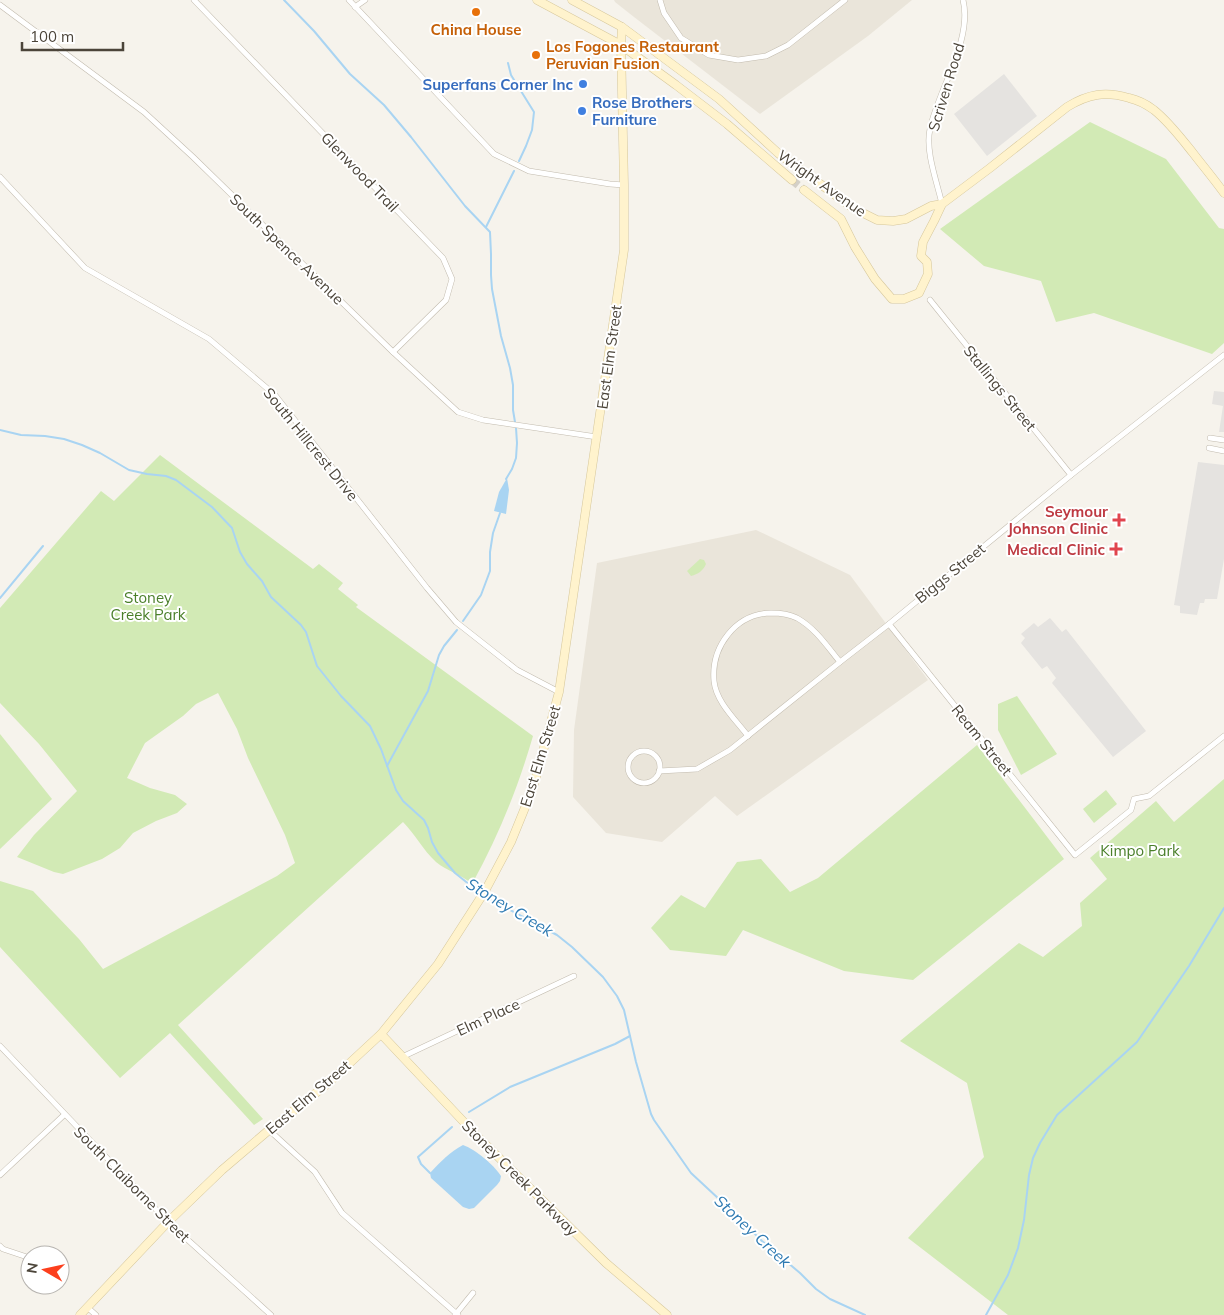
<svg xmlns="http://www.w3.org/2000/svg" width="1224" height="1315" viewBox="0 0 1224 1315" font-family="Mulish,sans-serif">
<rect width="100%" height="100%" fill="#f6f3ec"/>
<!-- residential -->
<g fill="#eae5da">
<path d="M 614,0 L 912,0 L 868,36 L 760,114 L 634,17 L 615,2 Z"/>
<path d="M 756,530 L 850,575 L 928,680 L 737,816 L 715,796 L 662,842 L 606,833 L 573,797 L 574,730 L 597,563 Z"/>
</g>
<!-- green -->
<g fill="#d2eab5">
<path d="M 1090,122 L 1166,159 L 1219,228 L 1224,229 L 1224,343 L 1212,354 L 1094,313 L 1056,322 L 1041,281 L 984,266 L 940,229 Z"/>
<path d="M 160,455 L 313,569 L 319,564 L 343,583 L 338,589 L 358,605 L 356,607 L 533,736 C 518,788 498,837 472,884 C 462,875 447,871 436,862 C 423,850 415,834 403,822 L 178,1025 L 263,1119 L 254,1125 L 170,1033 L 120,1078 L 0,947 L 0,881 L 33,891 L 79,939 L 103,969 L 277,876 L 295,863 L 285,835 L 248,758 L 237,729 L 218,693 L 196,704 L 183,716 L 145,743 L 127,778 L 150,788 L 175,795 L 187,804 L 177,813 L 156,821 L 133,833 L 120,848 L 102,859 L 63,874 L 54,872 L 17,857 L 34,835 L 77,791 L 39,744 L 0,703 L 0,608 L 101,491 L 114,501 Z"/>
<path d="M 700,559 L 704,560 L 706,564 C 703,571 698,574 691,576 L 687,571 Z"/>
<path d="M 1017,696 L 1057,754 L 1021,775 L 998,730 L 998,704 Z"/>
<path d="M 0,734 L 52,799 L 0,849 Z"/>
<path d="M 977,745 L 1064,859 L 913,980 L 844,971 L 743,930 L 726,956 L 670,950 L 651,928 L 681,895 L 705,908 L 737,862 L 761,859 L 790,892 L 818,878 Z"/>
<path d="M 1224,779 L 1224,1315 L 1008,1315 L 908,1238 L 984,1157 L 967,1083 L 900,1041 L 1019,943 L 1043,957 L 1082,926 L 1080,903 L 1107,879 L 1090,858 L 1156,801 L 1174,822 Z"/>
<path d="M 1106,790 L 1117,804 L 1094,823 L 1083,809 Z"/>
</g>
<!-- parking -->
<g fill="#e5e3e0">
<path d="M 1004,74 L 1037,116 L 987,156 L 954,114 Z"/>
<path d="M 1214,391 L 1224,392 L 1224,432 L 1219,432 L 1223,406 L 1212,404 Z"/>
<path d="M 1198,462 L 1224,465 L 1224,559 L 1217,599 L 1205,599 L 1204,603 L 1200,603 L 1197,615 L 1180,613 L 1180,606 L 1174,605 Z"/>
<path d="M 1050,618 L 1062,632 L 1066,629 L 1146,731 L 1113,757 L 1052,683 L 1056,678 L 1047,666 L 1042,669 L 1021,643 L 1025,638 L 1021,634 L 1034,623 L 1038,627 Z"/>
</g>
<!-- water -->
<g fill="#a9d4f2">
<path d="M 507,478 L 509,490 L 506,514 L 494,511 L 499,492 Z"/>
<path d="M 463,1145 C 475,1149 494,1165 501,1176 L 500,1181 L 497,1185 L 474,1208 L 469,1209 L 463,1207 L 431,1178 L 430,1173 C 440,1162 450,1152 463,1145 Z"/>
</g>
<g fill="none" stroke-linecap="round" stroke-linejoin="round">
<!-- stream -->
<g stroke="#a9d4f2" stroke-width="2">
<path d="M 284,0 L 314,31 L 350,74 L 384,105 L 411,137 L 465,206 L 490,232 L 491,254 L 491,275 L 492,289 L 501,336 L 510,368 L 513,385 L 513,410 L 516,428 L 517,443 L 516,458 L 512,469 L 506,479"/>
<path d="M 508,63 L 511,75 L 534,112 L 532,130 L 526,146 L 519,161"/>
<path d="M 486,227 L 514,171"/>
<path d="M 0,430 L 21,435 L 45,436 L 64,439 L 82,445 L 100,453 L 129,470 L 147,474 L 166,476 L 176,480 L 212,507 L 232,528 L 240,552 L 247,564 L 262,581 L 271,597 L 301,625 L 306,632 L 317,666 L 341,696 L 370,726 L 381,749 L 396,790 L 403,801 L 424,820 L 428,828 L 432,842 L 438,853 L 455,873 L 480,893"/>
<path d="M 0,598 L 43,546"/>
<path d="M 463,621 L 481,595 L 490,571 L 490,552 L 493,533 L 500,513"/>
<path d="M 387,766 L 428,691 L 439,655 L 444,646 L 457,630"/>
<path d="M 484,896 L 557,935 L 572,947 L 603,977 L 617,996 L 624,1010 L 636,1062 L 651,1114 L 654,1120 L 691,1173 L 734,1213 L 762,1241 L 800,1273 L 816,1289 L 830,1299 L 865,1315"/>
<path d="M 469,1112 L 510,1087 L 615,1044 L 630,1036"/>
<path d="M 430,1173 L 421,1164 L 418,1157 L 452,1127"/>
<path d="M 986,1315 L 1008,1275 L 1018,1248 L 1024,1220 L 1029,1175 L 1033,1158 L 1040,1143 L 1057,1115 L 1137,1042 L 1189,966 L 1224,908"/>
</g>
<!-- secondary-tunnel -->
<path stroke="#d4d0c8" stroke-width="8" stroke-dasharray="8 4" stroke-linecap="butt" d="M 792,180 L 804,190"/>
<defs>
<g id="street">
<path d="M 194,0 L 443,258 L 452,279 L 446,300 L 393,352"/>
<path d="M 349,0 L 494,154 L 529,171 L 610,184 L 624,185"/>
<path d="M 660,0 L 664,13 L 681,38 L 709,55 L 738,60 L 766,56 L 788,45 L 845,0"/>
<path d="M 0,5 L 144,112 L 193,157 L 393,352 L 458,412 L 483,420 L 597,437"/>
<path d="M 355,7 L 365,0"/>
<path d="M 0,177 L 85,268 L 209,339 L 275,395 L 427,588 L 456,622 L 517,670 L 559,692"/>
<path d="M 942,204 C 937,182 925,151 930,129 C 938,90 973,40 963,0"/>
<path d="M 930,300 L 1071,475"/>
<path d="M 1210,438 L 1224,440"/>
<path d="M 1209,448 L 1224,451"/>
<path d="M 889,624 L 1075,855 L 1131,810 L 1134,799 L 1149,796 L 1224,736"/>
<path d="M 748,736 C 736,720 716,702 714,681 C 711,647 735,614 771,613 C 779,613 789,614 797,618 C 815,628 827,646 840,662"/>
<circle cx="644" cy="767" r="16"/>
<path d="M 659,771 L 697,769 L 730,750 L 840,662 L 889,624 L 1071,475 L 1224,355"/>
<path d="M 0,1046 L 168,1222 L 271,1315"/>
<path d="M 402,1057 L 574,976"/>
<path d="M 269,1130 L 315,1172 L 342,1213 L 458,1315"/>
<path d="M 0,1175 L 64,1115"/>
<path d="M 0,1246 L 3,1249 L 30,1258"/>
<path d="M 87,1307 L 96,1315"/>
<path d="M 455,1315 L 473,1293"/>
</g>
<g id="secondary">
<path d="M 537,0 L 621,45 L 676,85 L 727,124 L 792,180"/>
<path d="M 572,0 L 622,27 L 719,99 L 778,153 L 853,208 L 877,220 L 893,221 L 906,219 L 931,206 L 942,204 L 990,168 L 1067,107 C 1088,94 1105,91 1129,98 C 1138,100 1146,104 1154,110 C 1169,122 1181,138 1193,153 C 1203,166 1214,179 1224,193"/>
<path d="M 804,190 L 841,219 L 855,247 L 875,279 L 892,299 L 904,299 L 919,293 L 928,274 L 927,262 L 921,256 L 923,242 L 934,221 L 942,204"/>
<path d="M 381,1034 L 478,1137 L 606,1263 L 667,1315"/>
<path d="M 80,1315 L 168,1222 L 222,1170 L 269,1130 L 326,1085 L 381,1034 L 438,964 L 485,891 L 511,842 L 533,788 L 559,692 L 624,250 L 624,185 L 621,45 L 622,27"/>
</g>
</defs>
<!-- street casing -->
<use href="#street" stroke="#c2bbae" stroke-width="6"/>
<!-- secondary casing -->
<use href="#secondary" stroke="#d6c79b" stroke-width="9"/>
<!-- street -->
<use href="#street" stroke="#fff" stroke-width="5"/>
<!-- secondary -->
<use href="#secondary" stroke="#fff3cd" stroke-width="8"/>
</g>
<!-- markers -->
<g fill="#e8710a" stroke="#fff" stroke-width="2">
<circle cx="476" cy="12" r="5"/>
<circle cx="536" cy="55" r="5"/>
</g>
<g fill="#3f7fe0" stroke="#fff" stroke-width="2">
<circle cx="583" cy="84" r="5"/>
<circle cx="582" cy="111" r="5"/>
</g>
<g fill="#e0444e" stroke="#fff" stroke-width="2">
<path d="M1116.5 512.5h5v5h5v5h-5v5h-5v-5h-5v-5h5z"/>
<path d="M1113.5 541.5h5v5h5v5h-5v5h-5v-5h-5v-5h5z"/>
</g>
<g text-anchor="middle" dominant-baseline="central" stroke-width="4" stroke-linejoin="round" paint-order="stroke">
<!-- food labels -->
<g font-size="15" font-weight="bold" fill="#c56008" stroke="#fff">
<text x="476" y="29">China House</text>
<text x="546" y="46" text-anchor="start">Los Fogones Restaurant<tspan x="546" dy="17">Peruvian Fusion</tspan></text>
</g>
<!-- shop labels -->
<g font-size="15" font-weight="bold" fill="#366cbe" stroke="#fff" text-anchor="end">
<text x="573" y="84">Superfans Corner Inc</text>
<text x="592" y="102" text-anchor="start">Rose Brothers<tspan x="592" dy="17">Furniture</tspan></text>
</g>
<!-- street labels -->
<g font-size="15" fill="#4b4439" stroke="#fff">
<text transform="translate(946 87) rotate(-73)">Scriven Road</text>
<text transform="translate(360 172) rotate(46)">Glenwood Trail</text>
<text transform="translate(822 183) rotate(35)">Wright Avenue</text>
<text transform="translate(287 249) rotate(44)">South Spence Avenue</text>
<text transform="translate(609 357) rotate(-82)">East Elm Street</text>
<text transform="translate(1000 388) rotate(51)">Stallings Street</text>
<text transform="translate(311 444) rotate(51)">South Hillcrest Drive</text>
<text transform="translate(950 573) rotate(-39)">Biggs Street</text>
<text transform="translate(982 740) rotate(51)">Ream Street</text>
<text transform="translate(540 756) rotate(-73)">East Elm Street</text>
<text transform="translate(488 1017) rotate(-25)">Elm Place</text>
<text transform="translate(308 1097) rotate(-40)">East Elm Street</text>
<text transform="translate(520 1178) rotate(45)">Stoney Creek Parkway</text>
<text transform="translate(132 1184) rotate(45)">South Claiborne Street</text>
</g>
<!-- health labels -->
<g font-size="15" font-weight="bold" fill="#be3a42" stroke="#fff" text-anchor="end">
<text x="1108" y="511">Seymour<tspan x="1108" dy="17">Johnson Clinic</tspan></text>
<text x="1105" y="549">Medical Clinic</text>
</g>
<!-- park labels -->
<g font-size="15" fill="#4a7f2a" stroke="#fff">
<text x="148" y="597">Stoney<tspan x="148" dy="17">Creek Park</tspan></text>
<text x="1140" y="850">Kimpo Park</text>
</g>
<!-- water labels -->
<g font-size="16" font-style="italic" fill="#2e7ab2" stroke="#fff">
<text transform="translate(510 907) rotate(31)">Stoney Creek</text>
<text transform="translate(753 1231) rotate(43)">Stoney Creek</text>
</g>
</g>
<!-- north arrow -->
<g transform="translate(45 1270) rotate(279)"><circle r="24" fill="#ffffff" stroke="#b7b4b0"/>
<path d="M0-4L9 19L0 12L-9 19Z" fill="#fc3f1d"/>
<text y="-8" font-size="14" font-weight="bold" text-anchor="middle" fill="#4b4439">N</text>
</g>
<!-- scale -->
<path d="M22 42v8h101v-8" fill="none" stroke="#4b4439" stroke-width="2.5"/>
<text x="30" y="42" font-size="15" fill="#4b4439" stroke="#ffffff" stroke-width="4" paint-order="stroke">100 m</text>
</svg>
